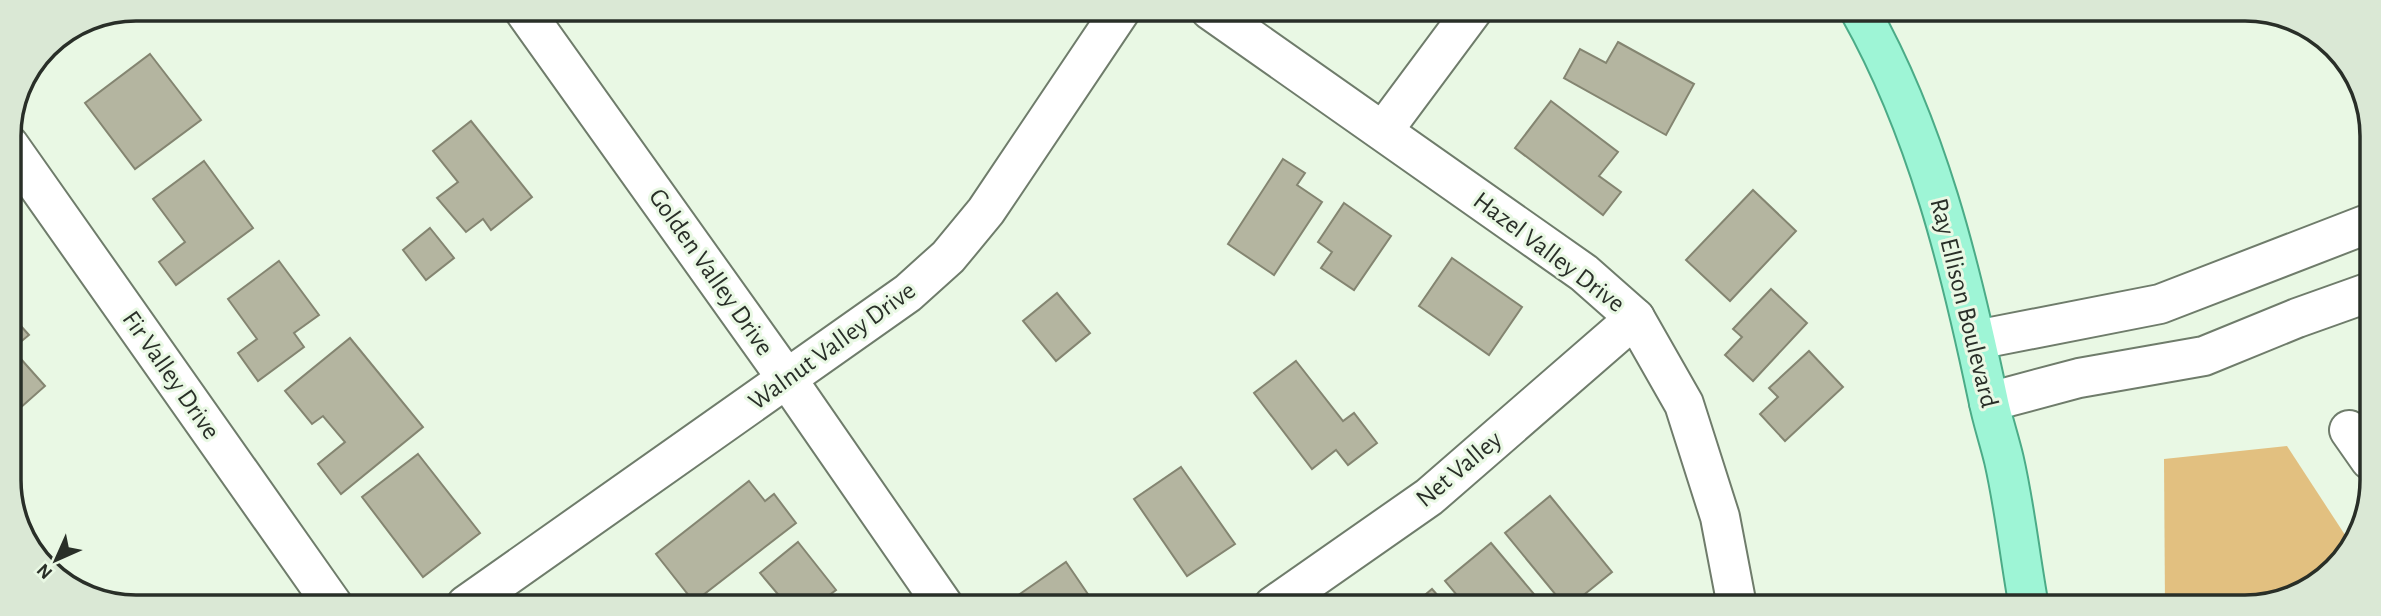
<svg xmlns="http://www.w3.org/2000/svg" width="2381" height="616" viewBox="0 0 2381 616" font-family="'Alegreya Sans',sans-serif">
<rect width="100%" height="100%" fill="#e9f8e4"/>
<!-- green -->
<path fill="#e2c080" d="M 2287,446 L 2349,541 L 2329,576 L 2253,607 L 2165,607 L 2164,459 Z"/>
<!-- building -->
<g fill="#b4b5a0" stroke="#848571" stroke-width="2">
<path d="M 1618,42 L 1694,84 L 1666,135 L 1564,78 L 1580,49 L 1606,63 Z"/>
<path d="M 150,54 L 201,120 L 135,169 L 85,103 Z"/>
<path d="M 1551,101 L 1618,152 L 1599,176 L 1621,192 L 1603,215 L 1515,148 Z"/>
<path d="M 471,121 L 532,197 L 491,230 L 483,219 L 466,232 L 437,198 L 458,182 L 433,151 Z"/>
<path d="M 1283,159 L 1305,173 L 1297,185 L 1322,202 L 1274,275 L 1228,244 Z"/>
<path d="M 204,161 L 253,228 L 176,285 L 159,262 L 185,242 L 153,199 Z"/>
<path d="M 1753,190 L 1796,231 L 1730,301 L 1686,260 Z"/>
<path d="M 1344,203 L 1391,236 L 1354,290 L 1321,268 L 1332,252 L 1318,242 Z"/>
<path d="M 430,228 L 454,258 L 426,280 L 403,250 Z"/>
<path d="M 1452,258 L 1522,307 L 1489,355 L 1419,306 Z"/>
<path d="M 279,261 L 319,315 L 294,333 L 304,347 L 258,381 L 238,353 L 257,339 L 228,299 Z"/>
<path d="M 1771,289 L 1807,323 L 1753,381 L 1725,355 L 1742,337 L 1733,329 Z"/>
<path d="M 1057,293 L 1090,333 L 1056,361 L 1023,321 Z"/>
<path d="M 10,314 L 29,335 L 12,349 L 45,386 L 11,416 Z"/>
<path d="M 350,338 L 423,427 L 341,494 L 318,464 L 345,442 L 323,416 L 312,424 L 285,391 Z"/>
<path d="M 1809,351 L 1843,387 L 1785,441 L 1760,414 L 1778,397 L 1769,388 Z"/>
<path d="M 1296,361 L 1343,421 L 1354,413 L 1377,443 L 1348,465 L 1336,450 L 1312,469 L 1254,393 Z"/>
<path d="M 418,454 L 480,533 L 423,577 L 362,497 Z"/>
<path d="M 1181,467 L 1235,544 L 1187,576 L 1134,499 Z"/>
<path d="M 749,481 L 765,501 L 774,494 L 796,523 L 694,602 L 656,554 Z"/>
<path d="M 1550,496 L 1612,572 L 1570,606 L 1565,606 L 1505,533 Z"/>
<path d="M 798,542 L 836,590 L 816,605 L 787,605 L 760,573 Z"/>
<path d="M 1491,543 L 1544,606 L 1466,606 L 1445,581 Z"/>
<path d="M 1066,562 L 1096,606 L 1024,606 L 1017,596 Z"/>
<path d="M 1432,589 L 1447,606 L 1412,606 Z"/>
</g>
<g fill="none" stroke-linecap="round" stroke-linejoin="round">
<defs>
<g id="minor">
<path d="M 523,9 L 787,379 L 944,606"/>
<path d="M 1210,10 L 1584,273 L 1635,318 L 1684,404 L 1720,517 L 1737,606"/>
<path d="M 1383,131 L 1473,10"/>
<path d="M 9,145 L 333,605"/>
<path d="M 1976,340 L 2160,304 L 2370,223"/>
<path d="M 1989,402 L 2079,378 L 2204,356 L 2297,318 L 2370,292"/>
<path d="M 2349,430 L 2370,460"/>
<path d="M 466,605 L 908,293 L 948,257 L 986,211 L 1121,10"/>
<path d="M 1273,606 L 1429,497 L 1635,318"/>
</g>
<path id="major" d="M 1860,11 C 1927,130 1960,265 1988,398 C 1992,419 1999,439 2004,460 C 2015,508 2020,558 2029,607"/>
</defs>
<!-- minor casing -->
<use href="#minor" stroke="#6f7c6b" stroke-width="42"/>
<!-- major casing -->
<use href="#major" stroke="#4bab87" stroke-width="42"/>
<!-- minor -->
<use href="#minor" stroke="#fff" stroke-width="38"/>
<!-- major -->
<use href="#major" stroke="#9ef5d6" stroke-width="38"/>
</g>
<g text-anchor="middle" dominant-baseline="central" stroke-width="6" stroke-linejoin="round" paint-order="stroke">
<!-- street labels -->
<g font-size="26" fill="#292f28" stroke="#e9f8e4">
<text transform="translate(1549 252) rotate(37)">Hazel Valley Drive</text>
<text transform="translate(711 272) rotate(55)">Golden Valley Drive</text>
<text transform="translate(1964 303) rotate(76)">Ray Ellison Boulevard</text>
<text transform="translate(832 346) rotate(-36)">Walnut Valley Drive</text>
<text transform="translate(171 375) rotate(55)">Fir Valley Drive</text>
<text transform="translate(1459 469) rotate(-40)">Net Valley</text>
</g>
</g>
<!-- crop -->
<path d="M0 0H2381V616H0ZM136 21H2245A115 115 0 0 1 2360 136V480A115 115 0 0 1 2245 595H136A115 115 0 0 1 21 480V136A115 115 0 0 1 136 21Z" fill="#dae8d5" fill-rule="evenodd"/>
<path fill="none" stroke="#292f28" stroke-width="3.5" d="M136 21H2245A115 115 0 0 1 2360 136V480A115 115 0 0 1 2245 595H136A115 115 0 0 1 21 480V136A115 115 0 0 1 136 21Z"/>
<!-- north arrow -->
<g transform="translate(56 560) rotate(225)" stroke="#e9f8e4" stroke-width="5" paint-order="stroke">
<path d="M0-5L12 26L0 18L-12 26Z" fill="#292f28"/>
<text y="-10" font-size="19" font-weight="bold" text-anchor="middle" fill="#292f28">N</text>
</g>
</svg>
